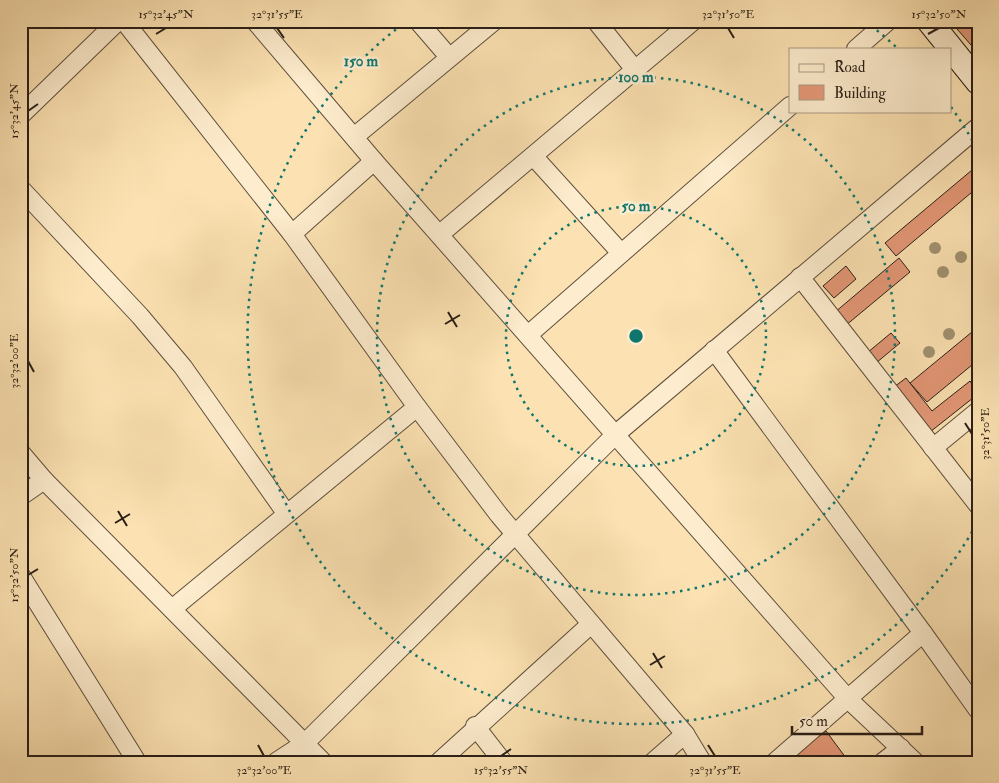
<svg xmlns="http://www.w3.org/2000/svg" width="999" height="783" viewBox="0 0 999 783" font-family="'IM FELL Double Pica',serif">
<rect width="100%" height="100%" fill="#fce2b2"/>
<filter id="stains"><feTurbulence type="fractalNoise" baseFrequency=".004" numOctaves="4"/><feColorMatrix values="0 0 0 0 .2 0 0 0 0 .09 0 0 0 0 .02 0 0 0 .5 -.17"/></filter>
<radialGradient id="worn" r=".72"><stop offset=".6" stop-color="#630" stop-opacity="0"/><stop offset="1" stop-color="#630" stop-opacity=".3"/></radialGradient>
<!-- building -->
<g fill="#e49776" stroke="#291e17">
<path d="M 950,21 L 978,21 L 978,53 Z"/>
<path d="M 978,148 L 978,161 L 971,153 Z"/>
<path d="M 978,165 L 978,187 L 896,256 L 885,243 Z"/>
<path d="M 899,258 L 910,272 L 845,326 L 834,313 Z"/>
<path d="M 846,266 L 856,279 L 834,298 L 823,286 Z"/>
<path d="M 978,327 L 978,360 L 927,402 L 910,383 Z"/>
<path d="M 891,333 L 900,343 L 876,363 L 867,353 Z"/>
<path d="M 906,378 L 932,411 L 970,381 L 978,394 L 930,432 L 894,387 Z"/>
<path d="M 826,731 L 849,762 L 789,762 L 787,759 Z"/>
</g>
<g fill="none" stroke-linecap="round" stroke-linejoin="round">
<defs>
<g id="street">
<path d="M 124,21 L 292,234 L 417,407 L 499,515 L 685,734 L 702,762"/>
<path d="M 255,21 L 374,161 L 848,699 L 915,762"/>
<path d="M 418,21 L 449,57"/>
<path d="M 596,21 L 636,71"/>
<path d="M 856,49 L 888,21"/>
<path d="M 21,115 L 118,21"/>
<path d="M 354,137 L 494,21"/>
<path d="M 534,157 L 621,253"/>
<path d="M 21,189 L 140,316 L 183,367 L 286,513"/>
<path d="M 292,234 L 374,161"/>
<path d="M 440,234 L 693,21"/>
<path d="M 800,277 L 978,505"/>
<path d="M 528,335 L 790,106"/>
<path d="M 714,350 L 923,633 L 978,710"/>
<path d="M 933,448 L 978,411"/>
<path d="M 21,453 L 44,480 L 323,762"/>
<path d="M 21,496 L 44,480"/>
<path d="M 21,576 L 137,762"/>
<path d="M 172,609 L 417,407"/>
<path d="M 475,726 L 503,762"/>
<path d="M 276,762 L 305,743 L 616,434 L 978,127"/>
<path d="M 439,762 L 591,624"/>
<path d="M 653,762 L 685,734"/>
<path d="M 775,762 L 923,633"/>
<path d="M 883,762 L 901,748"/>
</g>
<path id="secondary" d="M 929,21 L 978,82"/>
</defs>
<!-- street casing -->
<use href="#street" stroke="#5e4f3e" stroke-width="20"/>
<!-- secondary casing -->
<use href="#secondary" stroke="#291e17" stroke-width="26"/>
<!-- street -->
<use href="#street" stroke="#fdeccd" stroke-width="18"/>
<!-- secondary -->
<use href="#secondary" stroke="#fdeccd" stroke-width="24"/>
</g>
<!-- trees -->
<g fill="#a19170">
<circle cx="935" cy="248" r="6"/>
<circle cx="961" cy="257" r="6"/>
<circle cx="943" cy="272" r="6"/>
<circle cx="949" cy="334" r="6"/>
<circle cx="929" cy="352" r="6"/>
</g>
<!-- ticks -->
<path fill="none" stroke="#291e17" stroke-width="2" d="M 277,28 L 284,38M 728,28 L 734,38M 156,34 L 166,28M 928,34 L 939,28M 28,111 L 38,104M 448,312 L 457,327M 445,324 L 460,315M 28,361 L 34,372M 965,423 L 972,434M 118,511 L 127,526M 115,523 L 130,514M 28,575 L 38,569M 653,653 L 662,668M 650,665 L 665,656M 258,745 L 264,756M 708,745 L 715,756M 501,756 L 511,749"/>
<!-- distance rings -->
<g fill="none" stroke="#0f766e" stroke-width="2.5" stroke-dasharray="2.5 5">
<circle cx="636" cy="336" r="130"/>
<circle cx="636" cy="336" r="259"/>
<path d="M976 525A389 389 0 1 1 407 21M865 21A389 389 0 0 1 896 47M951 107A389 389 0 0 1 976 147"/>
</g>
<circle cx="636" cy="336" r="8" fill="#0f766e" stroke="#fdeccd" stroke-width="2.5"/>
<g font-size="15" text-anchor="middle" font-weight="bold" fill="#0f766e" stroke="#fdeccd" stroke-width="5" stroke-linejoin="round" paint-order="stroke">
<text x="361" y="66">150 m</text>
<text x="636" y="82">100 m</text>
<text x="636" y="211">50 m</text>
</g>
<!-- margin -->
<rect width="999" height="783" fill="none" stroke="#fce2b2" stroke-width="55"/>
<!-- legend -->
<rect x="789" y="48" width="162" height="65" fill="#fdeccd" stroke="#a89a84"/>
<rect x="799" y="64" width="25" height="8" fill="#fdeccd" stroke="#a89a84"/>
<text x="834" y="72" font-size="15" fill="#291e17">Road</text>
<rect x="799" y="85" width="25" height="15" fill="#e49776" stroke="#a89a84"/>
<text x="834" y="98" font-size="15" fill="#291e17">Building</text>
<!-- scale -->
<path d="M792 726v8h130v-8" fill="none" stroke="#291e17" stroke-width="2.5"/>
<text x="799" y="726" font-size="15" fill="#291e17" stroke="#fdeccd" stroke-width="4" paint-order="stroke">50 m</text>
<rect x="28" y="28" width="944" height="728" fill="none" stroke="#291e17" stroke-width="2"/>
<g font-size="12" text-anchor="middle" fill="#291e17">
<text x="166" y="18">15°32'45"N</text>
<text x="277" y="18">32°31'55"E</text>
<text x="728" y="18">32°31'50"E</text>
<text x="939" y="18">15°32'50"N</text>
<text transform="translate(14 111) rotate(-90)" y="4">15°32'45"N</text>
<text transform="translate(14 361) rotate(-90)" y="4">32°32'00"E</text>
<text transform="translate(985 434) rotate(-90)" y="4">32°31'50"E</text>
<text transform="translate(14 575) rotate(-90)" y="4">15°32'50"N</text>
<text x="264" y="774">32°32'00"E</text>
<text x="501" y="774">15°32'55"N</text>
<text x="715" y="774">32°31'55"E</text>
</g>
<rect width="100%" height="100%" filter="url(#stains)"/>
<rect width="100%" height="100%" fill="url(#worn)"/>
</svg>
